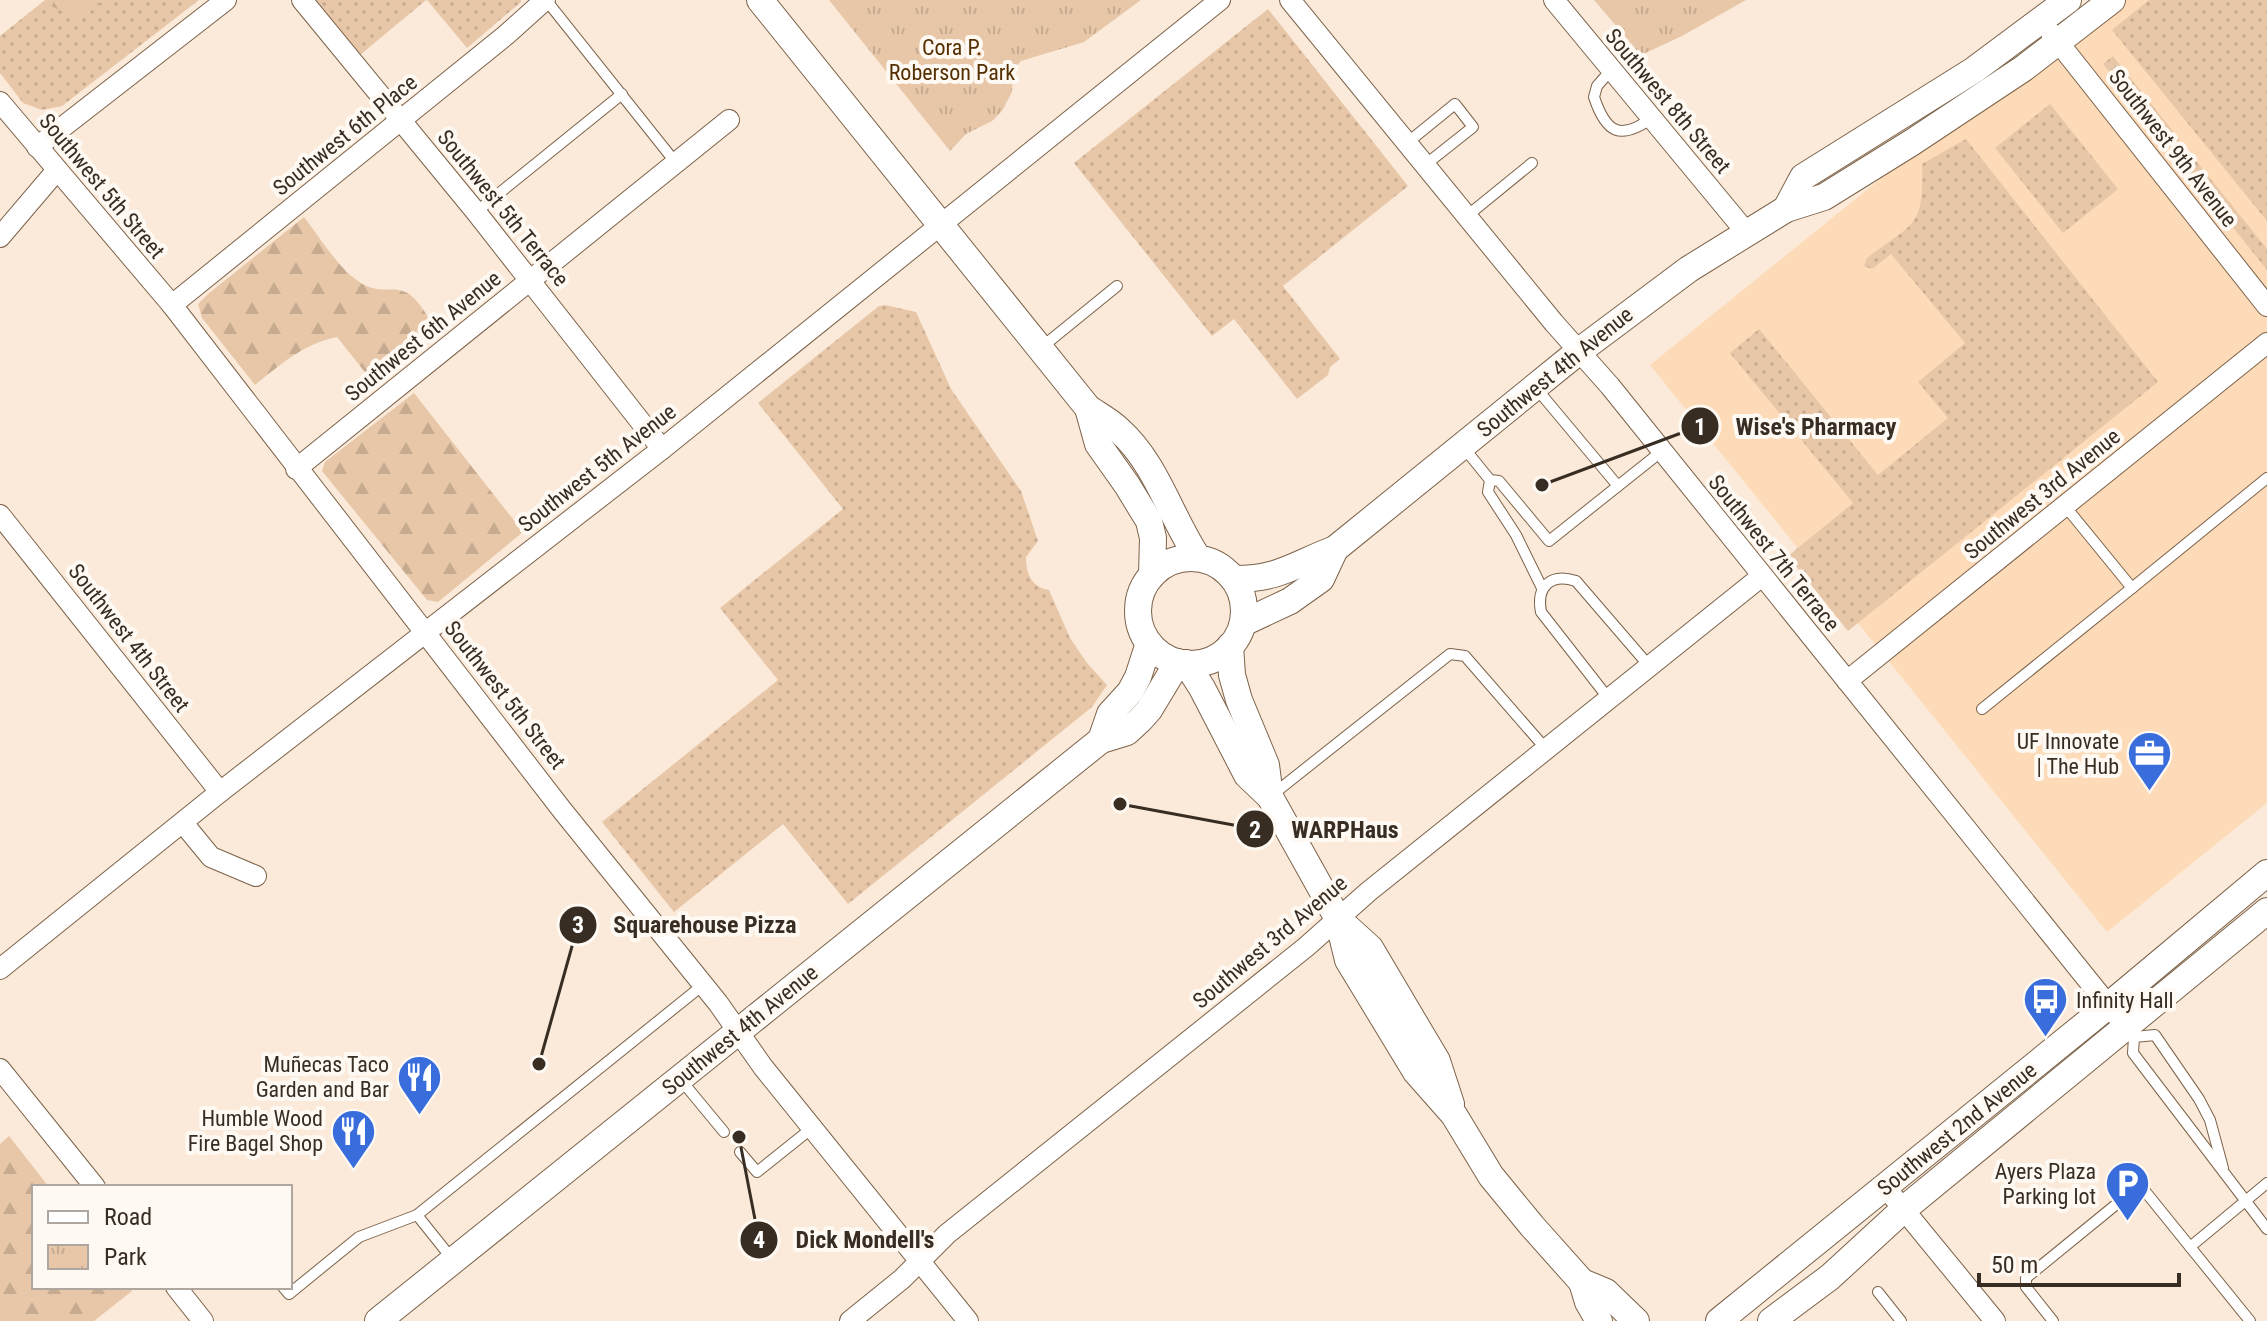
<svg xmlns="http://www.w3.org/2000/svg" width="2267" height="1321" viewBox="0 0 2267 1321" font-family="'Roboto Condensed',sans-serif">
<defs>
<pattern id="grass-dots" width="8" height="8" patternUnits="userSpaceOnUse" patternTransform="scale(2)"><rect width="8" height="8" fill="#e7c7a8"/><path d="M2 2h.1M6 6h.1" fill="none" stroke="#c7ab90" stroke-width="1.8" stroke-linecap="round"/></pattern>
<pattern id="forest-firs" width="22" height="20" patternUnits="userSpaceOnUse" patternTransform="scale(2)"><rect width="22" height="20" fill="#e7c7a8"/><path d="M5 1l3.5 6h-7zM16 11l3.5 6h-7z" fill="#c7ab90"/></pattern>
<pattern id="park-tufts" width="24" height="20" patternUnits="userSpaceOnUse" patternTransform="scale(2)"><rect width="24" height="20" fill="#e7c7a8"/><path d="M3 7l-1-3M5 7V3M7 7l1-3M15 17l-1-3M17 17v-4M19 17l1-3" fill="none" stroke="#c7ab90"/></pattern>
</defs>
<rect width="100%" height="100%" fill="#fbead9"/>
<!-- built -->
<path fill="#fedbb8" d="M 2102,0 L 2267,0 L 2267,803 L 2107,932 L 1650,365 Z"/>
<!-- grass -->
<g fill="url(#grass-dots)">
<path d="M 45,0 L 80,19 L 103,0 L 199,0 L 62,106 L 42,110 L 23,103 L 0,73 L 0,36 Z"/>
<path d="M 314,0 L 426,0 L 360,55 Z"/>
<path d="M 427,0 L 521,0 L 521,2 L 467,48 Z"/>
<path d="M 2149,0 L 2267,0 L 2267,221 L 2112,30 Z"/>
<path d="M 1268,9 L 1408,186 L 1283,286 L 1340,359 L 1330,367 L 1328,375 L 1297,399 L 1234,319 L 1212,336 L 1074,163 Z"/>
<path d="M 2113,56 L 2180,140 L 2170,148 L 2103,64 Z"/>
<path d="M 2050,104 L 2118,189 L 2063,233 L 1995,148 Z"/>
<path d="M 1966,139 L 2158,382 L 1848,631 L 1788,556 L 1853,503 L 1730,353 L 1759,329 L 1878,475 L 1948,418 L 1918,382 L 1965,343 L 1891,254 L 1872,269 L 1864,266 L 1867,258 C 1915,222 1924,227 1922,164 Z"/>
<path d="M 2193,157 L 2267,249 L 2267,270 L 2183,165 Z"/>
<path d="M 885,305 L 916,312 L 951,389 L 1021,491 L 1038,541 L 1026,557 C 1026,573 1031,587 1049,590 L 1070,638 L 1087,663 L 1107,685 L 1092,707 L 848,904 L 783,824 L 674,912 L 602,822 L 778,680 L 720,608 L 843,509 L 758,403 L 879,306 Z"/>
</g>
<!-- forest -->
<g fill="url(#forest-firs)">
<path d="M 45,0 L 103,0 L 80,19 L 51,6 Z"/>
<path d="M 304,217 C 319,236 338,268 358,281 C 389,303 402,269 430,321 L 417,346 L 382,377 L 364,371 L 337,337 C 303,344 281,364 255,385 L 202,318 L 198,304 L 208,294 Z"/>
<path d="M 414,393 L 523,532 L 438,602 L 427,600 L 322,471 L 325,462 Z"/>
<path d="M 9,1136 L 49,1187 L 34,1187 L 34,1287 L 129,1287 L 132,1291 L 94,1321 L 0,1321 L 0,1144 Z"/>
</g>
<!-- park -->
<g fill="url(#park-tufts)">
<path d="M 829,0 L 1141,0 L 1084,42 L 1021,61 L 1013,70 L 1012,92 L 1002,111 L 992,121 L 966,134 L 950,151 Z"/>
<path d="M 1594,0 L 1746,0 L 1682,36 L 1641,55 Z"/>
</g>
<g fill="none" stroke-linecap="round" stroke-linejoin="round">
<defs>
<g id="service">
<path d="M 546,0 L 676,163"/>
<path d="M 1611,70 L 1597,86 L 1594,97 C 1606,133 1620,141 1652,118"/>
<path d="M 1407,143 L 1455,104 L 1473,127 L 1425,165"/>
<path d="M 476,212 L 622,94"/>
<path d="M 1467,216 L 1532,163"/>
<path d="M 1042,347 L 1117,286"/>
<path d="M 1536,388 L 1618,486 L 1662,451"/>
<path d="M 1464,448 L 1490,480 L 1488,492 L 1516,535 L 1542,588"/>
<path d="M 1490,480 L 1499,481 L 1549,541 L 1618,486"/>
<path d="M 2065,506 L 2132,588 L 2267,478"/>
<path d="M 1609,699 L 1541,612 C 1536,586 1551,573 1576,581 L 1650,667"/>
<path d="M 1982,709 L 2132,588"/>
<path d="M 1272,795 L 1450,654 L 1465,656 L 1546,749"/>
<path d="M 2126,1028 L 2134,1037 L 2133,1053 L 2267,1229"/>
<path d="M 2134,1037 L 2155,1035 L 2199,1099 L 2210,1120 L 2223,1168"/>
<path d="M 681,1080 L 724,1132"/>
<path d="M 740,1152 L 757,1172 L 812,1128"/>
<path d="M 417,1215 L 453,1260"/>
<path d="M 2190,1247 L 2267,1183"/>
<path d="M 283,1287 L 289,1294 L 359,1237 L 417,1215 L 703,985"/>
<path d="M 1878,1292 L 1901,1321"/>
<path d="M 2053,1321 L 2026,1287 L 2026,1278 L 2140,1185 L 2250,1321"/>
</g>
<g id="minor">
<path d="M 302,0 L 476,212 L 662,449"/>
<path d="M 1290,0 L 1554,323 L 1610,386 L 2116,1015"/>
<path d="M 1554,0 L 1746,232"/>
<path d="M 2051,33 L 2267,306"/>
<path d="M 0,102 L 172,305 L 562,810 L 718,1003 L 763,1067 L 968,1321"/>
<path d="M 37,147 L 226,0"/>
<path d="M 0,237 L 57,170"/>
<path d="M 172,305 L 506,35 L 545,0"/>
<path d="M 296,469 L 729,120"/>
<path d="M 0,515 L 220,792"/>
<path d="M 1847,681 L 2267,343"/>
<path d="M 183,823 L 211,857 L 256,876"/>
<path d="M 0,969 L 220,792 L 662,449 L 1220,0"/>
<path d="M 0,1069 L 95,1187"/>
<path d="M 1886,1188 L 1995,1321"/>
<path d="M 176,1287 L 203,1321"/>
<path d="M 850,1321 L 902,1279 L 947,1234 L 1306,947 L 1368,892 L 1762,576"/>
</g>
<g id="tertiary">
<path d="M 760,0 L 1088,408 C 1098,415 1110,421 1119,430 C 1157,464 1170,516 1198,558"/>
<path d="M 1786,209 L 1803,177 L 1974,70 L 2068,0"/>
<path d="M 1088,408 L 1098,444 L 1127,485 L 1149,521 L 1153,538 L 1152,575"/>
<circle cx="1191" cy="611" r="53"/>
<path d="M 1234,579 C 1280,579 1295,564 1335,549 L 1578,352 L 1689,269 L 1786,209 L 1824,197 L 1911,143 L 2024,68 L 2112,0"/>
<path d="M 1243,623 L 1290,601 L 1321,579 L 1335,549"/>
<path d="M 1230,646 L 1232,675 L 1239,700 L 1266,765 L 1270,797"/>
<path d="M 1186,663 L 1202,688 L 1247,775 L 1270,797 L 1338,919 L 1348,960 L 1416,1072 L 1454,1115 L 1491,1176 L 1532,1226 L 1582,1282 L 1606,1292 L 1636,1321"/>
<path d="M 1101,740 L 1110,714 L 1130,692 L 1138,677 L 1149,643"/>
<path d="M 1338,919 L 1370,948 L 1437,1061 L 1451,1104"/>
<path d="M 1582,1282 L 1588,1302 L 1599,1321"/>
<path d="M 378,1321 L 1101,740 L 1127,732 L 1140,720 L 1149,710 L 1178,662"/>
<path d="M 1719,1321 L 2108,1006 L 2267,873"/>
<path d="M 1771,1321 L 1830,1277 L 1904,1209 L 2267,911"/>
</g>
</defs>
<!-- service casing -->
<use href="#service" stroke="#7c6249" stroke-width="12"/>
<!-- minor casing -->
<use href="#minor" stroke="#7c6249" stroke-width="22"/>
<!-- tertiary casing -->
<use href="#tertiary" stroke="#7c6249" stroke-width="28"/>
<!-- service -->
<use href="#service" stroke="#fff" stroke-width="10"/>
<!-- minor -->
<use href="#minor" stroke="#fff" stroke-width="20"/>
<!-- tertiary -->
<use href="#tertiary" stroke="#fff" stroke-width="26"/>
</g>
<!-- icons -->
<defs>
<symbol id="office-pin" viewBox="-11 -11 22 30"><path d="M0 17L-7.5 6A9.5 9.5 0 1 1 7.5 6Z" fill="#396ddc" stroke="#fff9f3"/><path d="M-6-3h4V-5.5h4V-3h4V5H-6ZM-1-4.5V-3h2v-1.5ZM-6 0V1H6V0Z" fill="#fff"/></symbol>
<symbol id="bus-pin" viewBox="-11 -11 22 30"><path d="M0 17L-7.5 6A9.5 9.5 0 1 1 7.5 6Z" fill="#396ddc" stroke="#fff9f3"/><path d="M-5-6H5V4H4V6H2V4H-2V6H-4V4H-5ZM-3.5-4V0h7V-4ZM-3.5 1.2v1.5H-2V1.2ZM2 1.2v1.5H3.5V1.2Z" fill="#fff"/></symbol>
<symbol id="restaurant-pin" viewBox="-11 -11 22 30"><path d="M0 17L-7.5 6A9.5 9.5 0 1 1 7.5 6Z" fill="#396ddc" stroke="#fff9f3"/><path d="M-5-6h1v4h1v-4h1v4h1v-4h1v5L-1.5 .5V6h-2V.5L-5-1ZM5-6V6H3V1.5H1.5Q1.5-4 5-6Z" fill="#fff"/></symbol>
<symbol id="parking-pin" viewBox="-11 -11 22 30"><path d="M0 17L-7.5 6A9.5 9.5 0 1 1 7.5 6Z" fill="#396ddc" stroke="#fff9f3"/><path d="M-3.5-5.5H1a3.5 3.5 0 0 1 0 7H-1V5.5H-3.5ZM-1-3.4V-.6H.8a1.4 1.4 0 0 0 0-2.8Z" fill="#fff"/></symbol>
</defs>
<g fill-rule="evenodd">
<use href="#office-pin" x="2124" y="728" width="51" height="69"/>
<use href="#bus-pin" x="2020" y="974" width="51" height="69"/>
<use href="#restaurant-pin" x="394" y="1052" width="51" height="69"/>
<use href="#restaurant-pin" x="328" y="1106" width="51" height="69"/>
<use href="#parking-pin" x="2102" y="1158" width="51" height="69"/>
</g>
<g text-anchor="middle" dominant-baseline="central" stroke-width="8" stroke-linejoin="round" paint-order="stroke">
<!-- park labels -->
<g font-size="22" fill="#542f00" stroke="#fff9f3">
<text x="952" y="47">Cora P.<tspan x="952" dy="25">Roberson Park</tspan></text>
</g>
<!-- street labels -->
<g font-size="22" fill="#382d22" stroke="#fff9f3">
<text transform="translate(1668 101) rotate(50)">Southwest 8th Street</text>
<text transform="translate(345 135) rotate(-39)">Southwest 6th Place</text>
<text transform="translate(2173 148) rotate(52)">Southwest 9th Avenue</text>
<text transform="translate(102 186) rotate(50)">Southwest 5th Street</text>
<text transform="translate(503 208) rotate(51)">Southwest 5th Terrace</text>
<text transform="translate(423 336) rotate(-39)">Southwest 6th Avenue</text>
<text transform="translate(1555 372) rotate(-39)">Southwest 4th Avenue</text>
<text transform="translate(597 468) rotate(-38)">Southwest 5th Avenue</text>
<text transform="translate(2042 494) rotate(-39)">Southwest 3rd Avenue</text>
<text transform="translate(1774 553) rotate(51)">Southwest 7th Terrace</text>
<text transform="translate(129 638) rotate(52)">Southwest 4th Street</text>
<text transform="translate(505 695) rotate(52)">Southwest 5th Street</text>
<text transform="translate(1270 942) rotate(-40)">Southwest 3rd Avenue</text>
<text transform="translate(740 1030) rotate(-39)">Southwest 4th Avenue</text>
<text transform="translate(1957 1129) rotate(-39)">Southwest 2nd Avenue</text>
</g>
<!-- poi labels -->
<g font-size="22" fill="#382d22" stroke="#fff9f3" text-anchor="end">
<text x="2119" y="741">UF Innovate<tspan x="2119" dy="25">| The Hub</tspan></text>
<text x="2076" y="1000" text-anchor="start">Infinity Hall</text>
<text x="389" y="1064">Muñecas Taco<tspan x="389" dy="25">Garden and Bar</tspan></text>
<text x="323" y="1118">Humble Wood<tspan x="323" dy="25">Fire Bagel Shop</tspan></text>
<text x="2096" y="1171">Ayers Plaza<tspan x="2096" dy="25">Parking lot</tspan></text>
</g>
</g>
<!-- callouts -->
<path fill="none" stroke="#382d22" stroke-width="3" d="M1542 485L1700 426M1120 804L1255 829M539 1064L578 925M739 1137L759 1240"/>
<g fill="#382d22" stroke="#fff9f3" stroke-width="3">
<circle cx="1542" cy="485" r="8"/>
<circle cx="1120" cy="804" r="8"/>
<circle cx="539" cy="1064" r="8"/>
<circle cx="739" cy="1137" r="8"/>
<circle cx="1700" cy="426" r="20"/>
<circle cx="1255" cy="829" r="20"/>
<circle cx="578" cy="925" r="20"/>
<circle cx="759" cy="1240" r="20"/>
</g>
<g font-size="24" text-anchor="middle" font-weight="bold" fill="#fff">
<text x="1700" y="435">1</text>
<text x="1255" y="838">2</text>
<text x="578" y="933">3</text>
<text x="759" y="1248">4</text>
</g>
<g font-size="24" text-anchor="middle" font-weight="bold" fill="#382d22" stroke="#fff9f3" stroke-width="8" stroke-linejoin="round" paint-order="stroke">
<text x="1816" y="435">Wise's Pharmacy</text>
<text x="1345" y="838">WARPHaus</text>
<text x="705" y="933">Squarehouse Pizza</text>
<text x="865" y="1248">Dick Mondell's</text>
</g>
<!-- legend -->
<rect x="32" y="1185" width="260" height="104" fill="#fff9f3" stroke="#afa79f" stroke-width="2"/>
<rect x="48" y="1211" width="40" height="12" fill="#ffffff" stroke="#afa79f" stroke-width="2"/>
<text x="104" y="1225" font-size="24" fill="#382d22">Road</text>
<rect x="48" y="1245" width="40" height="24" fill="url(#park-tufts)" stroke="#afa79f" stroke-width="2"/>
<text x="104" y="1265" font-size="24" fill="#382d22">Park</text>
<!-- scale -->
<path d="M1979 1273v12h200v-12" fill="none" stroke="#382d22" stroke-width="4"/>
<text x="1991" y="1273" font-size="24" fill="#382d22" stroke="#fff9f3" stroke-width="6" paint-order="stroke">50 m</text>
</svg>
